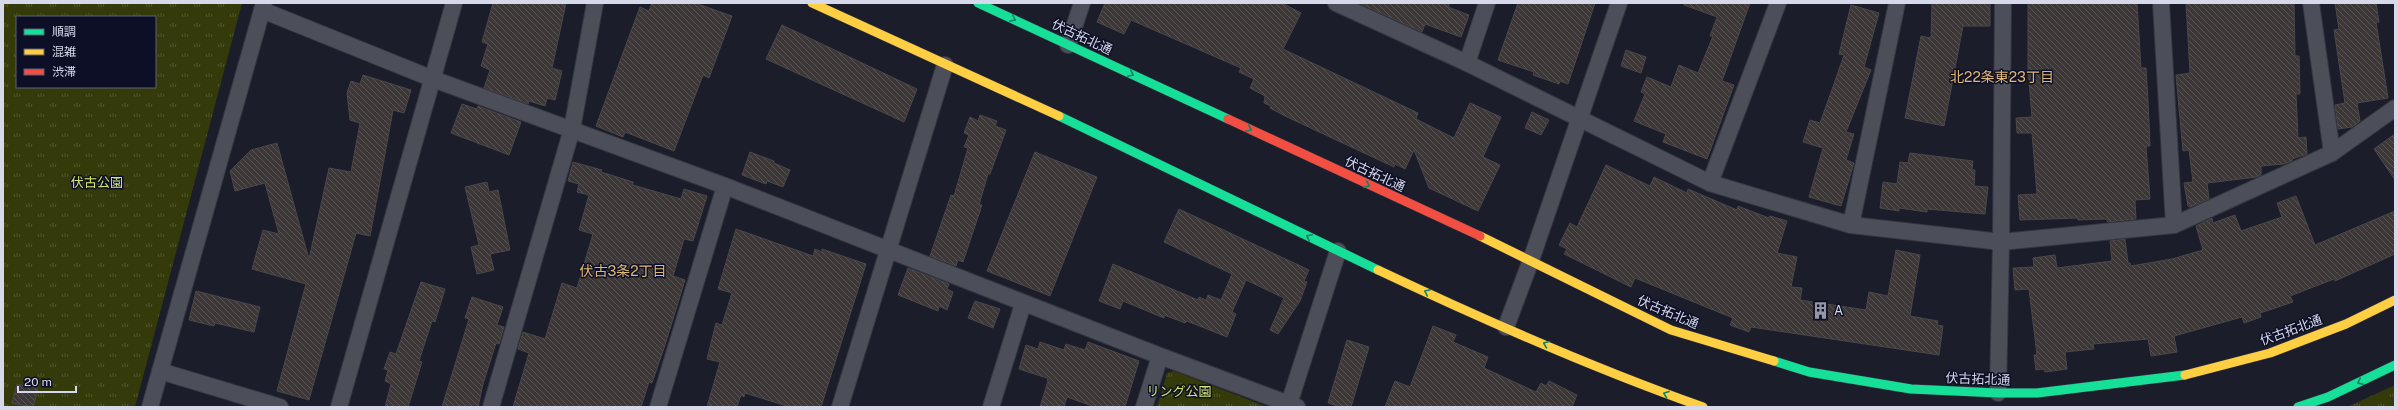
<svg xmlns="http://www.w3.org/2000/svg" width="2398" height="410" viewBox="0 0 2398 410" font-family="'Public Sans','Noto Sans JP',sans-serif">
<defs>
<pattern id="park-tufts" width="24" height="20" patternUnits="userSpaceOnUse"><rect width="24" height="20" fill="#343a09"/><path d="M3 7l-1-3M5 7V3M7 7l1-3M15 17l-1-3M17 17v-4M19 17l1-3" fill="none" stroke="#50562d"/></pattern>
<pattern id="building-back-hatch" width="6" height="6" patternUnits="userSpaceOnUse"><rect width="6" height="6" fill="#3d3837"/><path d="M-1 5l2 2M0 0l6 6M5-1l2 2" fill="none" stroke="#585454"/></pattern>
</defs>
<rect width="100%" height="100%" fill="#1c1d2b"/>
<!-- park -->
<g fill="url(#park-tufts)" fill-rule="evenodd">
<path d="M 3,3 L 242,3 L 135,407 L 3,407 ZM 17,17 L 155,17 L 155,87 L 17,87 Z"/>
<path d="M 1174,371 L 1265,406 L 1266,407 L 1157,407 L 1167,373 Z"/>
<path d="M 2395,385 L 2395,407 L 2347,407 Z"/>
</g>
<!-- building -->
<g fill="url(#building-back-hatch)" stroke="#4a4749">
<path d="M 493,3 L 566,3 L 552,68 L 562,71 L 555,100 L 547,98 L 545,106 L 529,101 L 528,104 L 484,88 L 490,70 L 481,66 L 488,44 L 482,42 Z"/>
<path d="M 652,3 L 695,3 L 732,16 L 709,78 L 703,75 L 674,151 L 625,132 L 623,137 L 596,126 L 640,7 L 649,11 Z"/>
<path d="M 1105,3 L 1282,3 L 1301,13 L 1283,49 L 1418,113 L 1416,119 L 1454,138 L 1470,103 L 1501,117 L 1483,157 L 1500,165 L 1478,211 L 1429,188 L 1414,150 L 1405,169 L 1395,164 L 1394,167 L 1285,116 L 1270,108 L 1271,106 L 1264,103 L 1265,96 L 1250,88 L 1254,79 L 1239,72 L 1241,68 L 1131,20 L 1124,34 L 1097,22 Z"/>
<path d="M 1359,3 L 1450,3 L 1448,7 L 1469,15 L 1461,37 L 1425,24 L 1422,32 Z"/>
<path d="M 1518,3 L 1595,3 L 1568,84 L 1560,81 L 1559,84 L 1533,75 L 1534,72 L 1498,60 Z"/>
<path d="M 1684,3 L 1750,3 L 1722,81 L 1734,85 L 1707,159 L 1663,142 L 1666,134 L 1634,121 L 1645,94 L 1641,92 L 1647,77 L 1671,87 L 1679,65 L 1698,73 L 1713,36 L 1710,36 L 1717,17 L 1684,5 Z"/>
<path d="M 1932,3 L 1990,3 L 1990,26 L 1963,26 L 1944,126 L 1905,118 L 1921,36 L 1931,38 Z"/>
<path d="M 2028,3 L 2137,3 L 2141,68 L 2146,68 L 2148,101 L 2150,146 L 2146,146 L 2150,199 L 2135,200 L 2136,219 L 2108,222 L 2106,219 L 2078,220 L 2078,218 L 2020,220 L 2018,195 L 2037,194 L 2032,133 L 2017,133 L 2016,118 L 2032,117 L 2028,69 Z"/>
<path d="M 2186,3 L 2294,3 L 2295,56 L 2299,56 L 2300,94 L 2296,94 L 2298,138 L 2306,137 L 2307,154 L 2292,159 L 2292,161 L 2284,164 L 2261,166 L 2261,175 L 2257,177 L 2207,183 L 2209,199 L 2190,207 L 2188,206 L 2184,183 L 2193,182 L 2189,150 L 2183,151 L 2176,75 L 2190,73 Z"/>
<path d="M 2335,3 L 2376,3 L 2379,22 L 2376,22 L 2388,98 L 2357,103 L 2360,121 L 2352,127 L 2338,129 L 2335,105 L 2345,103 L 2334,30 L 2339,29 Z"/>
<path d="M 1851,5 L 1879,13 L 1864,67 L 1871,70 L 1846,132 L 1854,134 L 1846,160 L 1854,163 L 1841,206 L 1809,197 L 1823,148 L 1803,142 L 1810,120 L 1820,123 L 1834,84 L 1844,55 L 1839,54 Z"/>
<path d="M 782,25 L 917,89 L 904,122 L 766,59 Z"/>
<path d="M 1626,50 L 1646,57 L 1641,73 L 1621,66 Z"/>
<path d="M 363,75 L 411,90 L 404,113 L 393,110 L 370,236 L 356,233 L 309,400 L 277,391 L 306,284 L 252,269 L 263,230 L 279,234 L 265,183 L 235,191 L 230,171 L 251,150 L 277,143 L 309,259 L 329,168 L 351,172 L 360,123 L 350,120 L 347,93 L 351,81 L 360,84 Z"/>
<path d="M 462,104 L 477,109 L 478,106 L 521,122 L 509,155 L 451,133 Z"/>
<path d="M 1532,112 L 1549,120 L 1541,135 L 1525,128 Z"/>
<path d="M 980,115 L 997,121 L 995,126 L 1006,130 L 990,174 L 988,174 L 979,205 L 982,205 L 963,262 L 958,260 L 956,266 L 930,256 L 951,195 L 954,196 L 968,148 L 964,147 L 969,135 L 964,133 L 970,117 L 978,121 Z"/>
<path d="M 2395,134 L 2395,180 L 2374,149 Z"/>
<path d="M 750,152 L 774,161 L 774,163 L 790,170 L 783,187 L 767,181 L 766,184 L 742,175 Z"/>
<path d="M 1035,152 L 1097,177 L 1050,296 L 987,271 Z"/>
<path d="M 1910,153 L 1973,161 L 1972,170 L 1975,170 L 1974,186 L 1988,187 L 1985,214 L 1927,209 L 1927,212 L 1899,208 L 1899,211 L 1880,208 L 1883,182 L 1897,184 L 1900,162 L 1908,163 Z"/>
<path d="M 573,162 L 602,170 L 601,172 L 633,182 L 633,185 L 681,199 L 684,189 L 707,196 L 693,241 L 684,239 L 673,276 L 685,280 L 665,345 L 652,383 L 649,382 L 641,407 L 513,407 L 529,353 L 518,349 L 523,332 L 545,339 L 562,283 L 577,288 L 593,234 L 579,230 L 589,195 L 577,192 L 579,184 L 568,181 Z"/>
<path d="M 1606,165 L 1650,186 L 1654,177 L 1687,193 L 1688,189 L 1737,210 L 1738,206 L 1769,218 L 1770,216 L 1787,221 L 1777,253 L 1797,257 L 1791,287 L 1802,288 L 1800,300 L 1866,310 L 1869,292 L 1888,296 L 1896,250 L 1920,255 L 1910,316 L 1938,321 L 1937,325 L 1943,326 L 1939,355 L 1751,327 L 1749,332 L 1730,325 L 1733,318 L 1635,278 L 1631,287 L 1564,254 L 1567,249 L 1559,245 L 1570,223 L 1577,227 Z"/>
<path d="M 487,182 L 489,192 L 498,190 L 510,250 L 490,254 L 494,270 L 477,274 L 471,247 L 479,245 L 465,187 Z"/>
<path d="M 2296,196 L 2315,245 L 2395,211 L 2395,254 L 2335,281 L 2334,279 L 2290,296 L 2293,302 L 2260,313 L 2261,317 L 2244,323 L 2242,317 L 2174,336 L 2177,352 L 2151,356 L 2148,339 L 2093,344 L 2094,349 L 2065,352 L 2067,369 L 2045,372 L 2044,369 L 2036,370 L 2034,355 L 2037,355 L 2029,289 L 2015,290 L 2013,268 L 2034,267 L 2033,258 L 2055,255 L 2057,268 L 2112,261 L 2110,241 L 2125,239 L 2128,263 L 2130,263 L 2131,266 L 2172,259 L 2203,250 L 2196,226 L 2212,218 L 2213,223 L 2235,215 L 2241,231 L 2282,217 L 2277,203 Z"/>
<path d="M 1179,209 L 1309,270 L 1304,281 L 1307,282 L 1300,301 L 1278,334 L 1270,330 L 1284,298 L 1246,280 L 1232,312 L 1236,314 L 1227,337 L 1187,321 L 1185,323 L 1164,315 L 1164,318 L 1123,301 L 1120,309 L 1099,301 L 1113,264 L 1198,300 L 1199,297 L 1206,300 L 1208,295 L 1221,300 L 1232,274 L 1164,242 Z"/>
<path d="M 736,229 L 813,256 L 815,249 L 822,252 L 822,249 L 866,264 L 821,407 L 790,407 L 745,393 L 744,397 L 741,395 L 737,407 L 707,407 L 720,362 L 707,359 L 716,323 L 722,325 L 732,293 L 718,289 Z"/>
<path d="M 908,268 L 949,284 L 947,289 L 953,292 L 947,310 L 939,306 L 938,311 L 898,295 Z"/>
<path d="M 421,282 L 445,289 L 435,322 L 432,321 L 419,361 L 422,362 L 408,407 L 385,407 L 391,384 L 385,381 L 388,370 L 384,369 L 390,352 L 396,354 Z"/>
<path d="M 196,291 L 260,307 L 254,332 L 215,323 L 214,326 L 189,320 Z"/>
<path d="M 472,297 L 503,307 L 497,325 L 504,327 L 499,344 L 496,343 L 483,384 L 478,407 L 442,407 L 469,319 L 465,318 Z"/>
<path d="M 975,301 L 1000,309 L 993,328 L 968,318 Z"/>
<path d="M 1433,326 L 1456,335 L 1453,342 L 1488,357 L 1484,368 L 1536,392 L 1541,383 L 1546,386 L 1549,381 L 1577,395 L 1572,407 L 1385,407 L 1395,381 L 1410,387 Z"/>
<path d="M 1347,340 L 1369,347 L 1351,407 L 1341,407 L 1328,403 Z"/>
<path d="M 1040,342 L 1064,350 L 1066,344 L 1085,350 L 1088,342 L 1139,361 L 1125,407 L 1095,407 L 1067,397 L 1064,407 L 1040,407 L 1048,381 L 1047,378 L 1019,369 L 1026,345 L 1038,349 Z"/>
<path d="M 17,384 L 38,389 L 33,407 L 12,403 Z"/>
</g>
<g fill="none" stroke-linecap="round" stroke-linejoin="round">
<defs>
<g id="street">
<path d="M 1336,3 L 1467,63 L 1710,183 L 1851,225 L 2001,242 L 2174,225 L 2332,153 L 2395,108"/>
<path d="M 2161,3 L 2174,225"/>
<path d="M 2311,3 L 2332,153"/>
<path d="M 262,10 L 433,79 L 725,186 L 1160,356 L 1297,407"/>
<path d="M 1068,45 L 1082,3"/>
<path d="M 1467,63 L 1487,3"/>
<path d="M 1710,183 L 1778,3"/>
<path d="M 1851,225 L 1897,3"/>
<path d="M 1506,327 L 1531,260 L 1619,3"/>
<path d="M 160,371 L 280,407"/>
<path d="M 1998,393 L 2001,242 L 2003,3"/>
<path d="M 150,407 L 264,3"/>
<path d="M 339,407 L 454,3"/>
<path d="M 491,407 L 572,129 L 595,3"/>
<path d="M 658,407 L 725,186"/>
<path d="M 840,407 L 945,65"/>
<path d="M 991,407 L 1023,304"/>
<path d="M 1144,407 L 1160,356"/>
<path d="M 1288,407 L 1338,251"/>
</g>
<g id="fast">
<path d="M 978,3 L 1228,119"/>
<path d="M 1059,116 L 1378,270"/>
<path d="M 1774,361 L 1809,372 L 1911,389 L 1998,393 L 2037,393 L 2185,375"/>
<path d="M 2298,407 L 2328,397 L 2395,365"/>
</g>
<g id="slow">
<path d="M 812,3 L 1059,116"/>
<path d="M 1480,236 L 1671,330 L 1774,361"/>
<path d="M 1378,270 C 1484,320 1592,368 1703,407"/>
<path d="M 2185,375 L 2270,353 L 2346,324 L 2395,300"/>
</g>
<path id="jam" d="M 1228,119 L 1480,236"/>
</defs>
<!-- street casing -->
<use href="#street" stroke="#353742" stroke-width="18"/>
<!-- fast casing -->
<use href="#fast" stroke="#353742" stroke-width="10"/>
<!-- slow casing -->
<use href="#slow" stroke="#353742" stroke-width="10"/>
<!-- jam casing -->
<use href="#jam" stroke="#353742" stroke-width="10"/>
<!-- street -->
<use href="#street" stroke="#4c4e59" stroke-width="16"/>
<!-- fast -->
<use href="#fast" stroke="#16e098" stroke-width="9"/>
<!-- slow -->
<use href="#slow" stroke="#ffcf43" stroke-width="9"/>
<!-- jam -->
<use href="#jam" stroke="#f24e42" stroke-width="9"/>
</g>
<!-- one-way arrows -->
<defs><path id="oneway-chevron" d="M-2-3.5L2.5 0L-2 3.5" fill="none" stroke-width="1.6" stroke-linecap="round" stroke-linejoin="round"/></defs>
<g stroke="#128265">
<use href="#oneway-chevron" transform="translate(1013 19) rotate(25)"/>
<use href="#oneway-chevron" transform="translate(1131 74) rotate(25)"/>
<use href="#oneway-chevron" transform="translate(1249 129) rotate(25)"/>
<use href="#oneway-chevron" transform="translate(1367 185) rotate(25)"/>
<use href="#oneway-chevron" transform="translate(1309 237) rotate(-154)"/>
<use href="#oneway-chevron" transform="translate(1427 292) rotate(-155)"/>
<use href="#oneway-chevron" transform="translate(1546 344) rotate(-157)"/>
<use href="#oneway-chevron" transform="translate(2360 382) rotate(154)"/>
<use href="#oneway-chevron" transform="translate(1666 394) rotate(-160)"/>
</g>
<!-- icons -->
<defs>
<symbol id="building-bare" viewBox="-9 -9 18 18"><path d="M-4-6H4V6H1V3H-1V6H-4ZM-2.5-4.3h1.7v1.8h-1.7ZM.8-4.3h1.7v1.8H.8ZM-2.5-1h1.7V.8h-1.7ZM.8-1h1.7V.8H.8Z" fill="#9497a7" stroke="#0d0f27" stroke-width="2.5" paint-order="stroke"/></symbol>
</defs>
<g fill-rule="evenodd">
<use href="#building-bare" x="1808" y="298" width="25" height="25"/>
</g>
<g text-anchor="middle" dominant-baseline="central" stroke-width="3" stroke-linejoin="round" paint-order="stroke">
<!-- street labels -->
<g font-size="13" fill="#d5d9ea" stroke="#0d0f27">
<text transform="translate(1082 37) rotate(25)">伏古拓北通</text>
<text transform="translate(1375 174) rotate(25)">伏古拓北通</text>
<text transform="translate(1668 312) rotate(23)">伏古拓北通</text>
<text transform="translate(2291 330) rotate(-20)">伏古拓北通</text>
<text transform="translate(1978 379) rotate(2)">伏古拓北通</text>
</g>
<!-- park labels -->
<g font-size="13" fill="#d3e772" stroke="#0d0f27">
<text x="97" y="182">伏古公園</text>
<text x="1179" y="391">リング公園</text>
</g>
<!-- poi labels -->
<g font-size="13" fill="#d5d9ea" stroke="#0d0f27" text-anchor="start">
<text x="1834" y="310">A</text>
</g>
<!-- neighbourhood labels -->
<g font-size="14" fill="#e1b872" stroke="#0d0f27">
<text x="2002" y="77">北22条東23丁目</text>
<text x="623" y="271">伏古3条2丁目</text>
</g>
</g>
<!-- border -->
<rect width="2398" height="410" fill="none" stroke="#d5d9ea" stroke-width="8"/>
<!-- legend -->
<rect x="16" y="16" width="140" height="72" fill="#0d0f27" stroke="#5d6075"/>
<rect x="24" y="29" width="20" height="6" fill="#16e098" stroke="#5d6075"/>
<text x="52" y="36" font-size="12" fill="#d5d9ea">順調</text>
<rect x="24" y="49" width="20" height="6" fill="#ffcf43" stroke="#5d6075"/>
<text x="52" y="56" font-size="12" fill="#d5d9ea">混雑</text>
<rect x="24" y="69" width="20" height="6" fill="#f24e42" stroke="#5d6075"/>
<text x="52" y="76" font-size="12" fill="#d5d9ea">渋滞</text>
<!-- scale -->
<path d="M18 386v6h58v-6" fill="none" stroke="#d5d9ea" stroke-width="2"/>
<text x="24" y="386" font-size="12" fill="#d5d9ea" stroke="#0d0f27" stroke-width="3" paint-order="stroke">20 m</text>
</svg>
